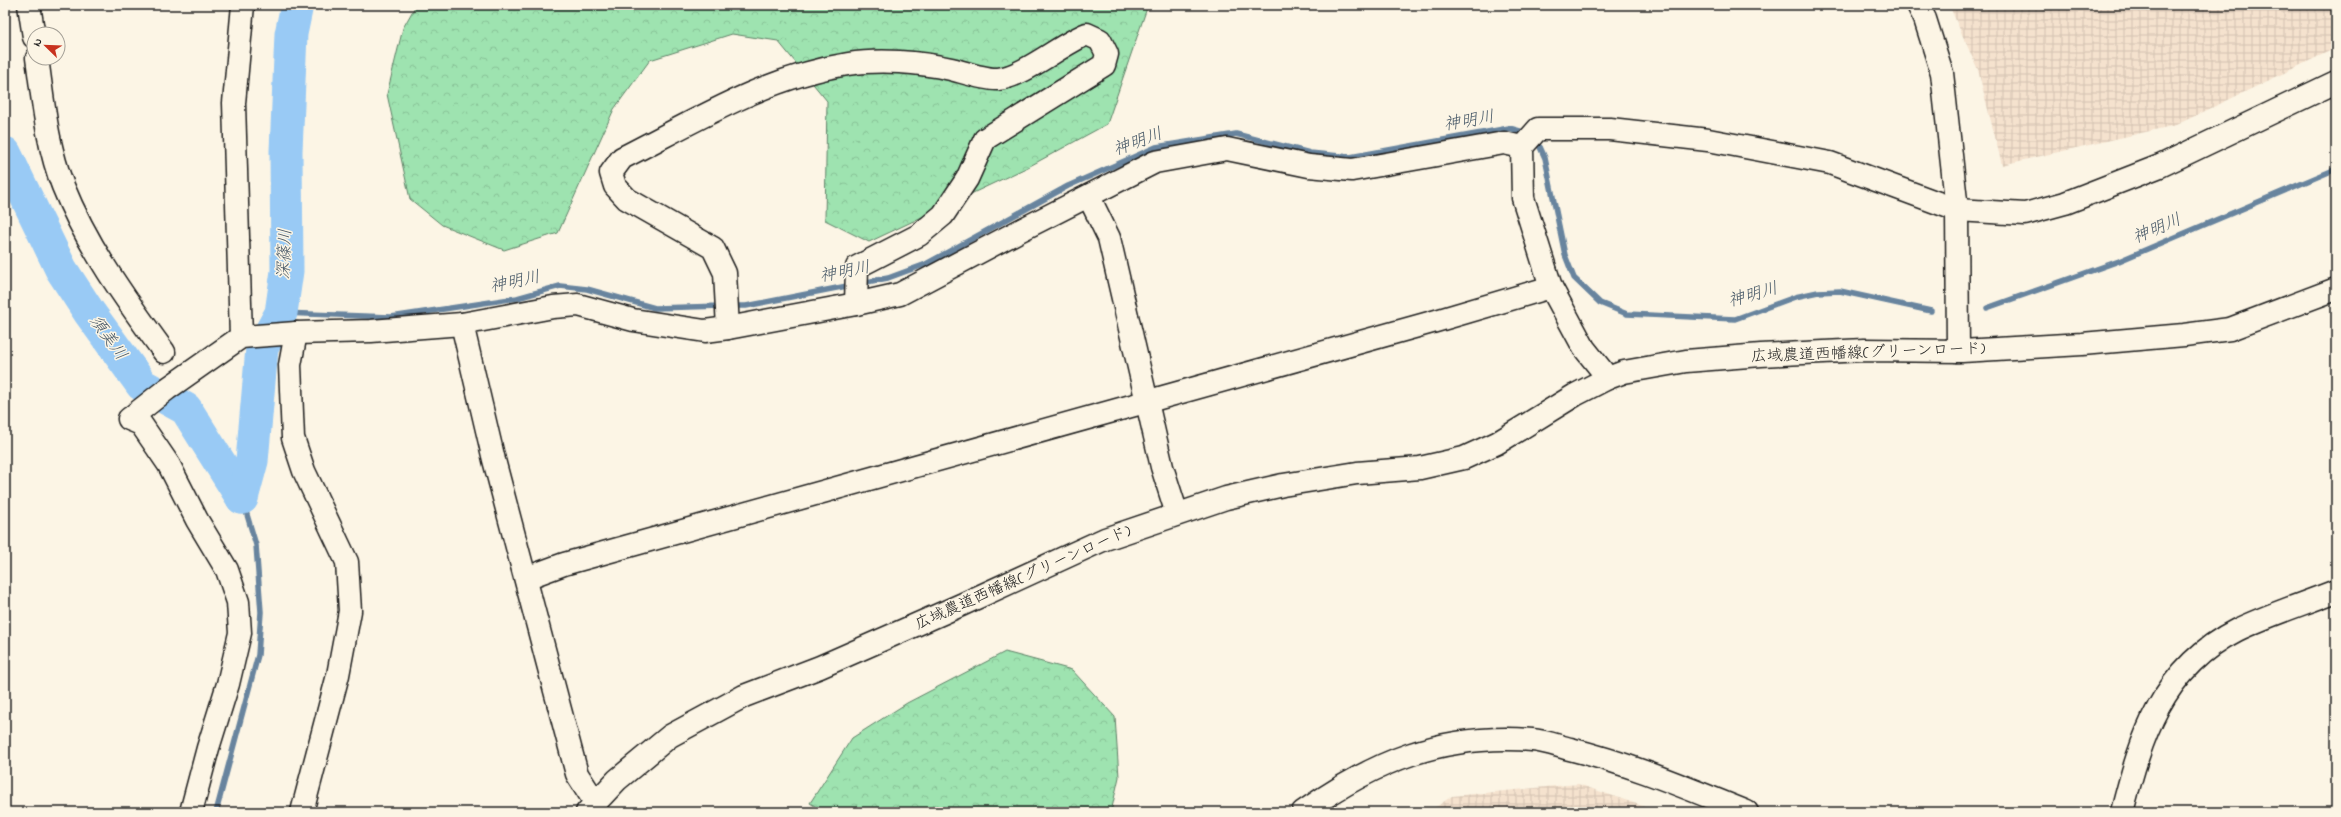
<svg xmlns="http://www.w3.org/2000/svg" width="2341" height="817" viewBox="0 0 2341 817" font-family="'Indie Flower','Klee One',sans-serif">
<defs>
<pattern id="industrial-grid" width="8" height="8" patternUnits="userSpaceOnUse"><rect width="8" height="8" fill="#f5e2ce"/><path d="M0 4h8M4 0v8" fill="none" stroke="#d1c1b0"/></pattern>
<pattern id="forest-crowns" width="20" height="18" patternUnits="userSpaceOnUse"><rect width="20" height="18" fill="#9ee3b0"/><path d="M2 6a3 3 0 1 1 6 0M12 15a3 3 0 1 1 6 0" fill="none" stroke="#88c297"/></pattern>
</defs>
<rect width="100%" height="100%" fill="#fcf5e5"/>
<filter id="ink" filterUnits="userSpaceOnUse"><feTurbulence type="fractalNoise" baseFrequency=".025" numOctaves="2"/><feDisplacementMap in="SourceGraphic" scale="8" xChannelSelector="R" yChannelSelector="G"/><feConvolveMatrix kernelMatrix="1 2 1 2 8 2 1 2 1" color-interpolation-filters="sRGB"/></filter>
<g filter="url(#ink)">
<!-- industrial -->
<g fill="url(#industrial-grid)">
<path d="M 1949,5 L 2332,5 L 2336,13 L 2336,48 L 2176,125 L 2002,165 L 1978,70 Z"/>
<path d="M 1578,784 L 1660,812 L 1429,812 L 1452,796 Z"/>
</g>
<!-- forest -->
<g fill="url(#forest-crowns)" stroke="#5d8066">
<path d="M 416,5 L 1148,5 L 1107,124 L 1028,167 L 869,242 L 825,220 L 827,101 L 778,41 L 732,34 L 650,60 L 614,109 L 558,233 L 504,250 L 442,225 L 410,199 L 387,94 L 403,28 Z"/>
<path d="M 1005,652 L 1072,670 L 1115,717 L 1119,777 L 1111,812 L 824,812 L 810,803 L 852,738 L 907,703 Z"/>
</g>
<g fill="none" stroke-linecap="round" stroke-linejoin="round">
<!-- stream -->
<g stroke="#67849e" stroke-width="5.5">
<path d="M 1534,142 L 1540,147 L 1545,158 L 1565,255 L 1574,278 L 1600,303 L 1627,314 L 1735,319 L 1795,297 L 1818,292 L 1840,291 L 1931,311"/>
<path d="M 861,283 L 888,278 L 926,264 L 1068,186 L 1156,147 L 1236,134 L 1310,153 L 1350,157 L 1509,128 L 1520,131 L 1527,136"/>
<path d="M 731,306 L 746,306 L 852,285"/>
<path d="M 1987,308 L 2119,261 L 2336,169"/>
<path d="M 281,313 L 391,317 L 517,298 L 560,286 L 587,289 L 655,308 L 722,306"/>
<path d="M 216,812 L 258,655 L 261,612 L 256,545 L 242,498"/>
</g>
<!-- river -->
<g stroke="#99caf5" stroke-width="33">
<path d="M 5,153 L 61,269 L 89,312 L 142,385 L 186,409 L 242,498"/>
<path d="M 242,498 L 252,461 L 262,348 L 281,313 L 287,271 L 286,151 L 291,34 L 297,5"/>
</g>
<defs>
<g id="minor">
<path d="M 29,5 L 34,37"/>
<path d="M 1918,5 L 1925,19 L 1942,73 L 1957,210 L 1958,351"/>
<path d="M 37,58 C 43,100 47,146 63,186 C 87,246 126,300 164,352"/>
<path d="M 1089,197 L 1109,238 L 1162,467 L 1177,514"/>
<path d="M 462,324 L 494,460 L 577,774 L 595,802"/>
<path d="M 728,328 L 725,273 L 713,248 L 627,199 L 615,186 L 611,173 L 622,158 C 695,121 766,77 848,64 C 880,59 919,62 951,69 C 963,72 986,80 998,79 C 1023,77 1061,44 1087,34 L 1100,40 L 1107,54 L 1104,65 L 985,139 L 967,179 L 943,215 L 919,235 L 857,267 L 856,304"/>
<path d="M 296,333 L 290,365 L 293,438 L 304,471 L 347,562 L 350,611 L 338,675 L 302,812"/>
<path d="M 241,337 L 234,103 L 243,5"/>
<path d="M 1608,378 L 1584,348 L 1551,287 L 1523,198 L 1522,147 L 1538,129 L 1610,129 L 1708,140 L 1830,163 L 1957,210 L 2025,214 L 2065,203 L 2160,166 L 2336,82"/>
<path d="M 526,578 L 564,564 L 1436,321 L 1551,287"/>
<path d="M 191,812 L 208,748 L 228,684 L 240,633 L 238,602 L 227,570 L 197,520 L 169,465 L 141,424 L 129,419 L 167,389 L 241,337 L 296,333 L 371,331 L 462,324 L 553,307 L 578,305 L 633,320 L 705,331 L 728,328 L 856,304 L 900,294 L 1019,231 L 1155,162 L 1227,149 L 1309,166 L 1352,170 L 1504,143 L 1522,147"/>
<path d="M 587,812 L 617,780 L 670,736 L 744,696 L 820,667 L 961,605 L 1105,539 L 1226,498 L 1283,485 L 1357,473 L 1420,468 L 1464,458 L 1497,443 L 1575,395 L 1608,378 L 1624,372 L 1686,361 L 1761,355 L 1864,350 L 1962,351 L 2082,344 L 2184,335 L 2230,329 L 2336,289"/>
<path d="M 1303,812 C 1375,761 1442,733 1532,740 C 1545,741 1558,746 1570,749 C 1631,764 1689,789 1747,812"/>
<path d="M 2122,812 C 2141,737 2162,668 2237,630 C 2268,615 2303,604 2336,591"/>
</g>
</defs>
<!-- minor casing -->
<use href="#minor" stroke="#1c1c1c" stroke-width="25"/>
<!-- minor -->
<use href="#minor" stroke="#fcf5e5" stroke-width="22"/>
</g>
</g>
<g text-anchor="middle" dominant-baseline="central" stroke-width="3" stroke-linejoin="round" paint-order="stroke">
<!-- street labels -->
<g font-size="16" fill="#1c1c1c" stroke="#fcf5e5">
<text transform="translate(1868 353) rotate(-2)">広域農道西幡線(グリーンロード)</text>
<text transform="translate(1023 578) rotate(-24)">広域農道西幡線(グリーンロード)</text>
</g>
<!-- water labels -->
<g font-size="17" font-style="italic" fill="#485968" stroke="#fcf5e5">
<text transform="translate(1469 121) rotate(-10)">神明川</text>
<text transform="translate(1138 142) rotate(-20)">神明川</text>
<text transform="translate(2157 229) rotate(-23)">神明川</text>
<text transform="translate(285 254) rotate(-88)">深篠川</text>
<text transform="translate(845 272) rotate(-11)">神明川</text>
<text transform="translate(515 282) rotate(-12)">神明川</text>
<text transform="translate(1753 295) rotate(-16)">神明川</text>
<text transform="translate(108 338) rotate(54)">須美川</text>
</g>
</g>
<!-- margin -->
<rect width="2341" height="817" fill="none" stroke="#fcf5e5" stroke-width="20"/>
<rect x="10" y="10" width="2321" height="797" fill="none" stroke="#1c1c1c" stroke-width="1.5" filter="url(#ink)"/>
<!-- north arrow -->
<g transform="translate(46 46) rotate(293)"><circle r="19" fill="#fcf5e5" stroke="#a29e95"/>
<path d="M0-3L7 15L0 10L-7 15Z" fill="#c8321e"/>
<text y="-6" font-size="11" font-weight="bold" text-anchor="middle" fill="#1c1c1c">N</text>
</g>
</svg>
